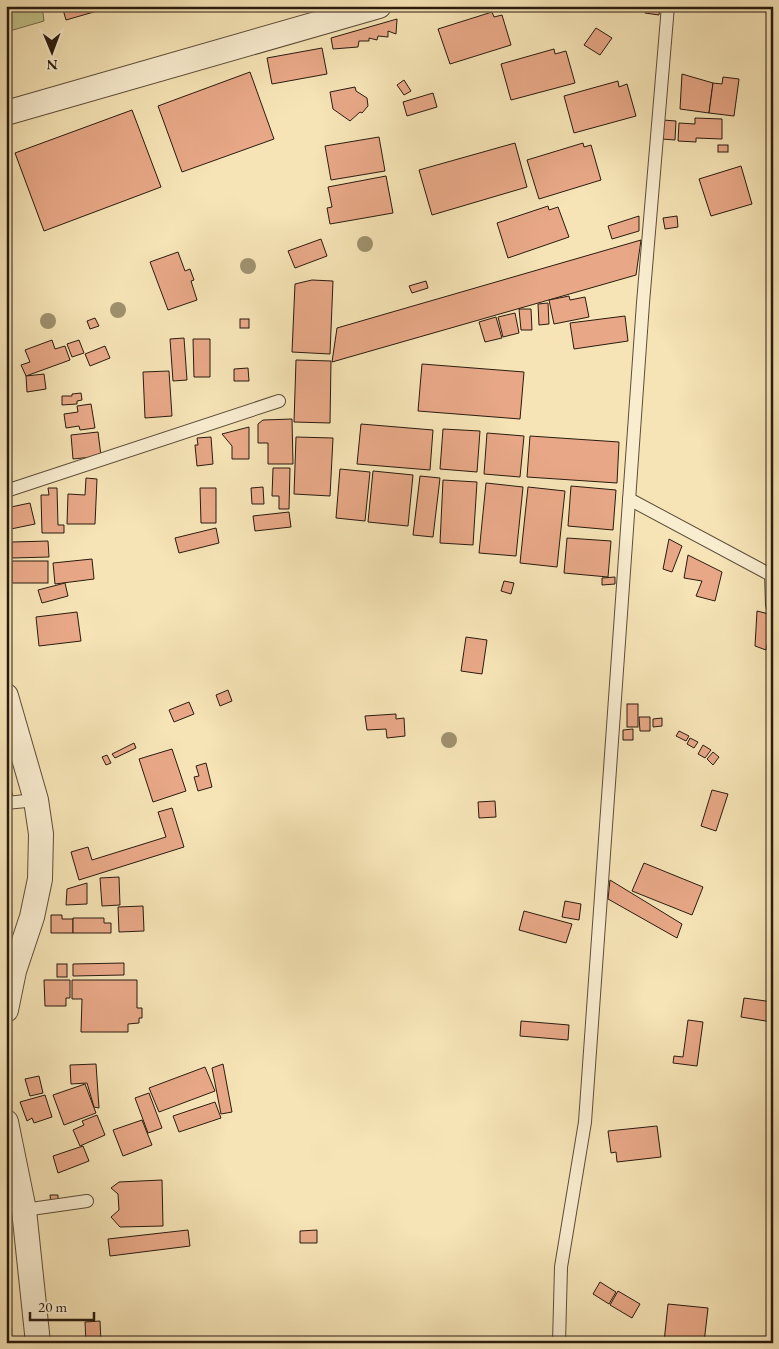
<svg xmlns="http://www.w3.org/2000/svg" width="779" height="1349" viewBox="0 0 779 1349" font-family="'EB Garamond',serif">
<rect width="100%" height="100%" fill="#f6e4b6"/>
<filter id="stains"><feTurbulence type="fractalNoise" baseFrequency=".004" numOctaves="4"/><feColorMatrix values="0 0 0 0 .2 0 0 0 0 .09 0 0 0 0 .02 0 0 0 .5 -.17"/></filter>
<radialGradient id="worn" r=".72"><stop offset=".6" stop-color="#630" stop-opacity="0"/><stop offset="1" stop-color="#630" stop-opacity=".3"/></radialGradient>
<!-- green -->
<path fill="#c2c289" stroke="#766e4c" d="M 6,6 L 42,6 L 44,21 L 6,32 Z"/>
<!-- building -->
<g fill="#e8a887" stroke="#291b0e">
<path d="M 62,6 L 111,6 L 111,7 L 66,20 Z"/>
<path d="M 645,6 L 660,6 L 659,15 L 645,13 Z"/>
<path d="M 492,12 L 494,17 L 502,15 L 511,45 L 450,64 L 438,29 Z"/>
<path d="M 397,19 L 396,34 L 388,31 L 388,37 L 378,36 L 377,40 L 369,38 L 369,41 L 359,41 L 358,47 L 333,49 L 331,38 Z"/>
<path d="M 596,28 L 612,38 L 600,55 L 584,45 Z"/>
<path d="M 322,48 L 327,74 L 272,84 L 267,58 Z"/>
<path d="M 554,49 L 555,54 L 566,51 L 575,83 L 511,100 L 501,64 Z"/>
<path d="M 250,72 L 274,139 L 182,172 L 158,106 Z"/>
<path d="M 682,74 L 713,83 L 709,113 L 680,109 Z"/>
<path d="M 723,77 L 739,79 L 734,116 L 709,113 L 713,83 L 722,84 Z"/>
<path d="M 404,80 L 411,91 L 404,95 L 397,85 Z"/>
<path d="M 618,81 L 619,87 L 627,84 L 636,116 L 574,133 L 564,96 Z"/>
<path d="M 355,87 L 356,91 L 367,98 L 368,106 L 362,113 L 360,112 L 350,121 L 333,109 L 330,92 Z"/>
<path d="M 433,93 L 437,107 L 407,116 L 403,102 Z"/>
<path d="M 132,110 L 161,187 L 44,231 L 15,153 Z"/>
<path d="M 695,118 L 722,119 L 722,139 L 696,138 L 696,142 L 678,141 L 679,123 L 695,124 Z"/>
<path d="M 663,120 L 676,121 L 675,140 L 662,139 Z"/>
<path d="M 379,137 L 385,171 L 331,180 L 325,146 Z"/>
<path d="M 515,143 L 527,187 L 432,215 L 419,170 Z"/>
<path d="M 583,143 L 584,147 L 591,145 L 601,180 L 539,199 L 527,160 Z"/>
<rect x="718" y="145" width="10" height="7"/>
<path d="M 741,166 L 752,204 L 711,216 L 699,179 Z"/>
<path d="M 386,176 L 393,213 L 330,224 L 327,208 L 332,207 L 328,187 Z"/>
<path d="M 548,206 L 549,210 L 558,207 L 569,237 L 508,258 L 497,223 Z"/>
<path d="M 639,216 L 639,231 L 612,239 L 608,226 Z"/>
<path d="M 677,216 L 678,227 L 665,229 L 663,218 Z"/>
<path d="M 321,239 L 327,256 L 295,268 L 288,251 Z"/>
<path d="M 641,240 L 636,275 L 332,362 L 337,328 Z"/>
<path d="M 178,252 L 185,271 L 190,269 L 194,280 L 191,281 L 197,300 L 168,310 L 150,262 Z"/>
<path d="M 312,280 L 333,281 L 330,354 L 292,352 L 295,284 Z"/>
<path d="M 426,281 L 428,288 L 412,293 L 409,286 Z"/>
<path d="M 569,296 L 570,300 L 585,297 L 589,317 L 554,324 L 549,300 Z"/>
<path d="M 548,303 L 549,324 L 539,325 L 538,304 Z"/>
<path d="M 519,309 L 531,309 L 532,330 L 521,330 Z"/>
<path d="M 515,313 L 519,333 L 503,337 L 498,317 Z"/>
<path d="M 625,316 L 628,341 L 574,349 L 570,323 Z"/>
<path d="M 496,317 L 502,338 L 485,342 L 479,322 Z"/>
<path d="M 95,318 L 99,326 L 90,329 L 87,321 Z"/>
<rect x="240" y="319" width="9" height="9"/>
<path d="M 184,338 L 187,380 L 173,381 L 170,339 Z"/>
<path d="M 193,339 L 210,339 L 210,377 L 194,377 Z"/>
<path d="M 52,340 L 55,349 L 65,346 L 70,360 L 26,376 L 21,365 L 30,362 L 25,350 Z"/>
<path d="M 79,340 L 84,353 L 72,357 L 67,344 Z"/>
<path d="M 105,346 L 110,358 L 90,366 L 85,354 Z"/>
<path d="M 296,360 L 331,361 L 330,423 L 294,422 Z"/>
<path d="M 422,364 L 524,372 L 520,419 L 418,411 Z"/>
<path d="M 248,368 L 249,381 L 234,381 L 234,369 Z"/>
<path d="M 169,371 L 172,416 L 145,418 L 143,372 Z"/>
<path d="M 44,374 L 46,389 L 27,392 L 26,376 Z"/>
<path d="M 81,393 L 82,400 L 77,401 L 77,404 L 62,405 L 62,396 L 72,396 L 72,394 Z"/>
<path d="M 91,404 L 95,428 L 80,430 L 79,426 L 66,428 L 64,414 L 78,412 L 77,406 Z"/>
<path d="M 292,419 L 293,464 L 268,464 L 268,443 L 258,443 L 258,424 L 263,420 Z"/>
<path d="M 361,424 L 433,430 L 430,470 L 357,464 Z"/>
<path d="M 249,427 L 249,459 L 232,459 L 232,446 L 222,434 Z"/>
<path d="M 443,429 L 480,431 L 477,472 L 440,469 Z"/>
<path d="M 98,432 L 101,456 L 73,459 L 71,435 Z"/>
<path d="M 487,433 L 524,436 L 520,477 L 484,474 Z"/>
<path d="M 530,436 L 619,442 L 617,483 L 527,477 Z"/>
<path d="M 211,437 L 213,464 L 197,466 L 195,445 L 198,445 L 197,438 Z"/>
<path d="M 296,437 L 333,438 L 330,496 L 294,494 Z"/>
<path d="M 273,468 L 290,468 L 289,509 L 279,509 L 279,496 L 272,496 Z"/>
<path d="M 340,469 L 370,472 L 365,521 L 336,518 Z"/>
<path d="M 373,471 L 413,475 L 408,526 L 368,522 Z"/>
<path d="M 420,476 L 440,478 L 433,537 L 413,535 Z"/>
<path d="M 86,478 L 97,479 L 95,524 L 67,524 L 68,494 L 85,495 Z"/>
<path d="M 443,480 L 477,482 L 473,545 L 440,543 Z"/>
<path d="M 486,483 L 523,487 L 516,556 L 479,553 Z"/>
<path d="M 571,486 L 616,490 L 613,530 L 568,526 Z"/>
<path d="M 263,487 L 264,504 L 252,504 L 251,488 Z"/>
<path d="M 528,487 L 565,491 L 557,567 L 520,563 Z"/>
<path d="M 48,488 L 57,488 L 58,525 L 64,525 L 64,533 L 42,533 L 41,495 L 49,495 Z"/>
<path d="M 200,488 L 216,488 L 216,523 L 201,523 Z"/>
<path d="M 30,503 L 35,524 L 6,530 L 6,508 Z"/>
<path d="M 289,512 L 291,527 L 255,531 L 253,516 Z"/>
<path d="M 216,528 L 219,543 L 179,553 L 175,538 Z"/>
<path d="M 567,538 L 611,541 L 608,577 L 564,573 Z"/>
<path d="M 669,539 L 682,546 L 672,572 L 663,569 Z"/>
<path d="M 48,541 L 49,557 L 12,558 L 12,542 Z"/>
<path d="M 688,555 L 722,572 L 715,601 L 696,596 L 702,581 L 684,578 Z"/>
<path d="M 92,559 L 94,579 L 55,584 L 53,563 Z"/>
<rect x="12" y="561" width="36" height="22"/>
<path d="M 615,577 L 615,584 L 602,585 L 602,578 Z"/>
<path d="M 504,581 L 514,583 L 511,594 L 501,591 Z"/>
<path d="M 65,583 L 68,596 L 42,603 L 38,590 Z"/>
<path d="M 757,611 L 773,615 L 766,650 L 755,646 Z"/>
<path d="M 77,612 L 81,641 L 39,646 L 36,617 Z"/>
<path d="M 466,637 L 487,640 L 482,674 L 461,671 Z"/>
<path d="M 228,690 L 232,701 L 220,706 L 216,695 Z"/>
<path d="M 189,702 L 194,714 L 174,722 L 169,710 Z"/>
<rect x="627" y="704" width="11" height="23"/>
<path d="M 396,714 L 396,719 L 404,718 L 405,736 L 387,738 L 386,729 L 367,730 L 365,716 Z"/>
<path d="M 639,717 L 650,717 L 650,731 L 640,731 Z"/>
<path d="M 662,718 L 662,726 L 653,727 L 653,719 Z"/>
<path d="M 633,729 L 633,740 L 623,740 L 623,730 Z"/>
<path d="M 679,731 L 689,736 L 686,741 L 676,736 Z"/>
<path d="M 690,738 L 698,742 L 694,748 L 687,744 Z"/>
<path d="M 134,743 L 136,748 L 115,758 L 112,754 Z"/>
<path d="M 703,745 L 711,750 L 705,758 L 698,754 Z"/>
<path d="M 172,749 L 186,791 L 153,802 L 139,759 Z"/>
<path d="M 713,752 L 719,757 L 713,765 L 707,759 Z"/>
<path d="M 107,755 L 111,763 L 106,765 L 102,757 Z"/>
<path d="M 206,763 L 212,787 L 198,791 L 194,777 L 199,776 L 196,766 Z"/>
<path d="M 6,775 L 8,775 L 13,797 L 6,799 Z"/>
<path d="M 712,790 L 728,794 L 716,831 L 701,826 Z"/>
<path d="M 495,801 L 496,817 L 479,818 L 478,802 Z"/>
<path d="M 172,808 L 184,847 L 79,880 L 71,852 L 88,847 L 92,860 L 166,837 L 158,812 Z"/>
<path d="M 644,863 L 703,887 L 692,915 L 632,891 Z"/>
<path d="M 119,877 L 120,905 L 102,906 L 100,878 Z"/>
<path d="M 610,880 L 682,924 L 677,938 L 608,899 Z"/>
<path d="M 87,883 L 87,904 L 66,905 L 67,889 Z"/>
<path d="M 565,901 L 581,904 L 579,920 L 562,917 Z"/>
<path d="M 143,906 L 144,931 L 119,932 L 118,907 Z"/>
<path d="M 524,911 L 572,924 L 566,943 L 519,930 Z"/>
<path d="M 51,915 L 62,915 L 62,919 L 73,919 L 73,933 L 51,933 Z"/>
<path d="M 73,918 L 104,918 L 104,923 L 111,923 L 111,933 L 73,933 Z"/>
<path d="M 124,963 L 124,975 L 73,976 L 73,964 Z"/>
<rect x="57" y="964" width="10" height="13"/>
<path d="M 44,980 L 70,980 L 70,998 L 66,998 L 66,1006 L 45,1006 Z"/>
<path d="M 72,980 L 137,980 L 137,1008 L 142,1008 L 142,1018 L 139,1018 L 139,1023 L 128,1024 L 128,1032 L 81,1032 L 82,999 L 72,999 Z"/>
<path d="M 744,998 L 773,1002 L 772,1022 L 741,1017 Z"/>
<path d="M 688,1020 L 703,1022 L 697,1066 L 673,1063 L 674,1056 L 683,1057 Z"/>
<path d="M 521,1021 L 569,1025 L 568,1040 L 520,1036 Z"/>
<path d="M 96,1064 L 99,1108 L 94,1107 L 87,1083 L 71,1084 L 70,1065 Z"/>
<path d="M 223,1064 L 232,1112 L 221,1114 L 212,1068 Z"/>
<path d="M 205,1067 L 215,1091 L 159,1112 L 149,1088 Z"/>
<path d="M 39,1076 L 43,1093 L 30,1096 L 25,1079 Z"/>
<path d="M 85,1084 L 96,1113 L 64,1125 L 53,1095 Z"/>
<path d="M 149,1093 L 162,1128 L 148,1133 L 135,1098 Z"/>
<path d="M 45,1095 L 52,1117 L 34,1123 L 32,1118 L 27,1121 L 20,1102 Z"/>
<path d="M 215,1102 L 221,1118 L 179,1132 L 173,1116 Z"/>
<path d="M 97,1115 L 105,1135 L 80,1146 L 73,1130 L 84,1125 L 82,1121 Z"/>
<path d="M 142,1120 L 152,1145 L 123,1156 L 113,1130 Z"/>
<path d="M 657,1126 L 661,1157 L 617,1162 L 616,1152 L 611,1153 L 608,1131 Z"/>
<path d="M 83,1146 L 89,1161 L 58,1173 L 53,1156 Z"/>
<path d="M 162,1180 L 163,1226 L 120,1227 L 111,1217 L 119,1210 L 118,1194 L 111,1188 L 119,1182 Z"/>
<path d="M 50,1195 L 58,1195 L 58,1203 L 51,1204 Z"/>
<path d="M 188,1230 L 190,1246 L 110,1256 L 108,1239 Z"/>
<path d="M 317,1230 L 317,1243 L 300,1243 L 300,1231 Z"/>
<path d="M 600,1282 L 616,1292 L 609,1304 L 593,1294 Z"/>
<path d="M 618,1291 L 640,1304 L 632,1318 L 610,1305 Z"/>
<path d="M 668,1304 L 708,1308 L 704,1343 L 664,1342 Z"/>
<path d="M 100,1321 L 101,1343 L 86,1343 L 85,1322 Z"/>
</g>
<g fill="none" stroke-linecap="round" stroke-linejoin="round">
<defs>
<g id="service">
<path d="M 6,491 L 279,401"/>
<path d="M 629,499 L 771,575 L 772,605"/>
<path d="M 6,803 L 36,800"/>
<path d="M 24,1210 L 87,1201"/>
<path d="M 559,1343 L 561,1267 L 585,1122 L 643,303 L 668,6"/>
</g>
<g id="minor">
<path d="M 6,113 L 379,6"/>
<path d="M 6,696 L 36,800 L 41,834 L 40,879 L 32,917 L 14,971 L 6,1010"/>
<path d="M 6,1122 L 24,1210 L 38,1343"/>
</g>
</defs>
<!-- service casing -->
<use href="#service" stroke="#5c4d38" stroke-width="14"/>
<!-- minor casing -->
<use href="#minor" stroke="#5c4d38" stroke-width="26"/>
<!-- service -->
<use href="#service" stroke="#f9edd0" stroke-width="12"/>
<!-- minor -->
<use href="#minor" stroke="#f9edd0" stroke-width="24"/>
</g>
<!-- trees -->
<g fill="#9f916e">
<circle cx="365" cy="244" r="8"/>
<circle cx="248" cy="266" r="8"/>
<circle cx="118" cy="310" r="8"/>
<circle cx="48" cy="321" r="8"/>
<circle cx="449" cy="740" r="8"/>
</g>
<!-- margin -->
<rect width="779" height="1349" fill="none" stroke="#f6e4b6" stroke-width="25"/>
<rect x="8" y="8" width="764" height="1334" fill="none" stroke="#291b0e" stroke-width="2.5"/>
<rect x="12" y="12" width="754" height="1324" fill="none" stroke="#291b0e"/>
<!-- north arrow -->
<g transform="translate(52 52) rotate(179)" stroke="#f9edd0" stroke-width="4" paint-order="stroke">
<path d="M0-4L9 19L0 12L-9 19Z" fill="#291b0e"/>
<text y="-8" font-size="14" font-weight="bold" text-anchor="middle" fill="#291b0e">N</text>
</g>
<!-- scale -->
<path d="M30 1312v8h64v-8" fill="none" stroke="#291b0e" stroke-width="2.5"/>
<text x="38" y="1312" font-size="15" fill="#291b0e" stroke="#f9edd0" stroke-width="4" paint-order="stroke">20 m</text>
<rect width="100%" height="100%" filter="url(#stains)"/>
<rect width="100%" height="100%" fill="url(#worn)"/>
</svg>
